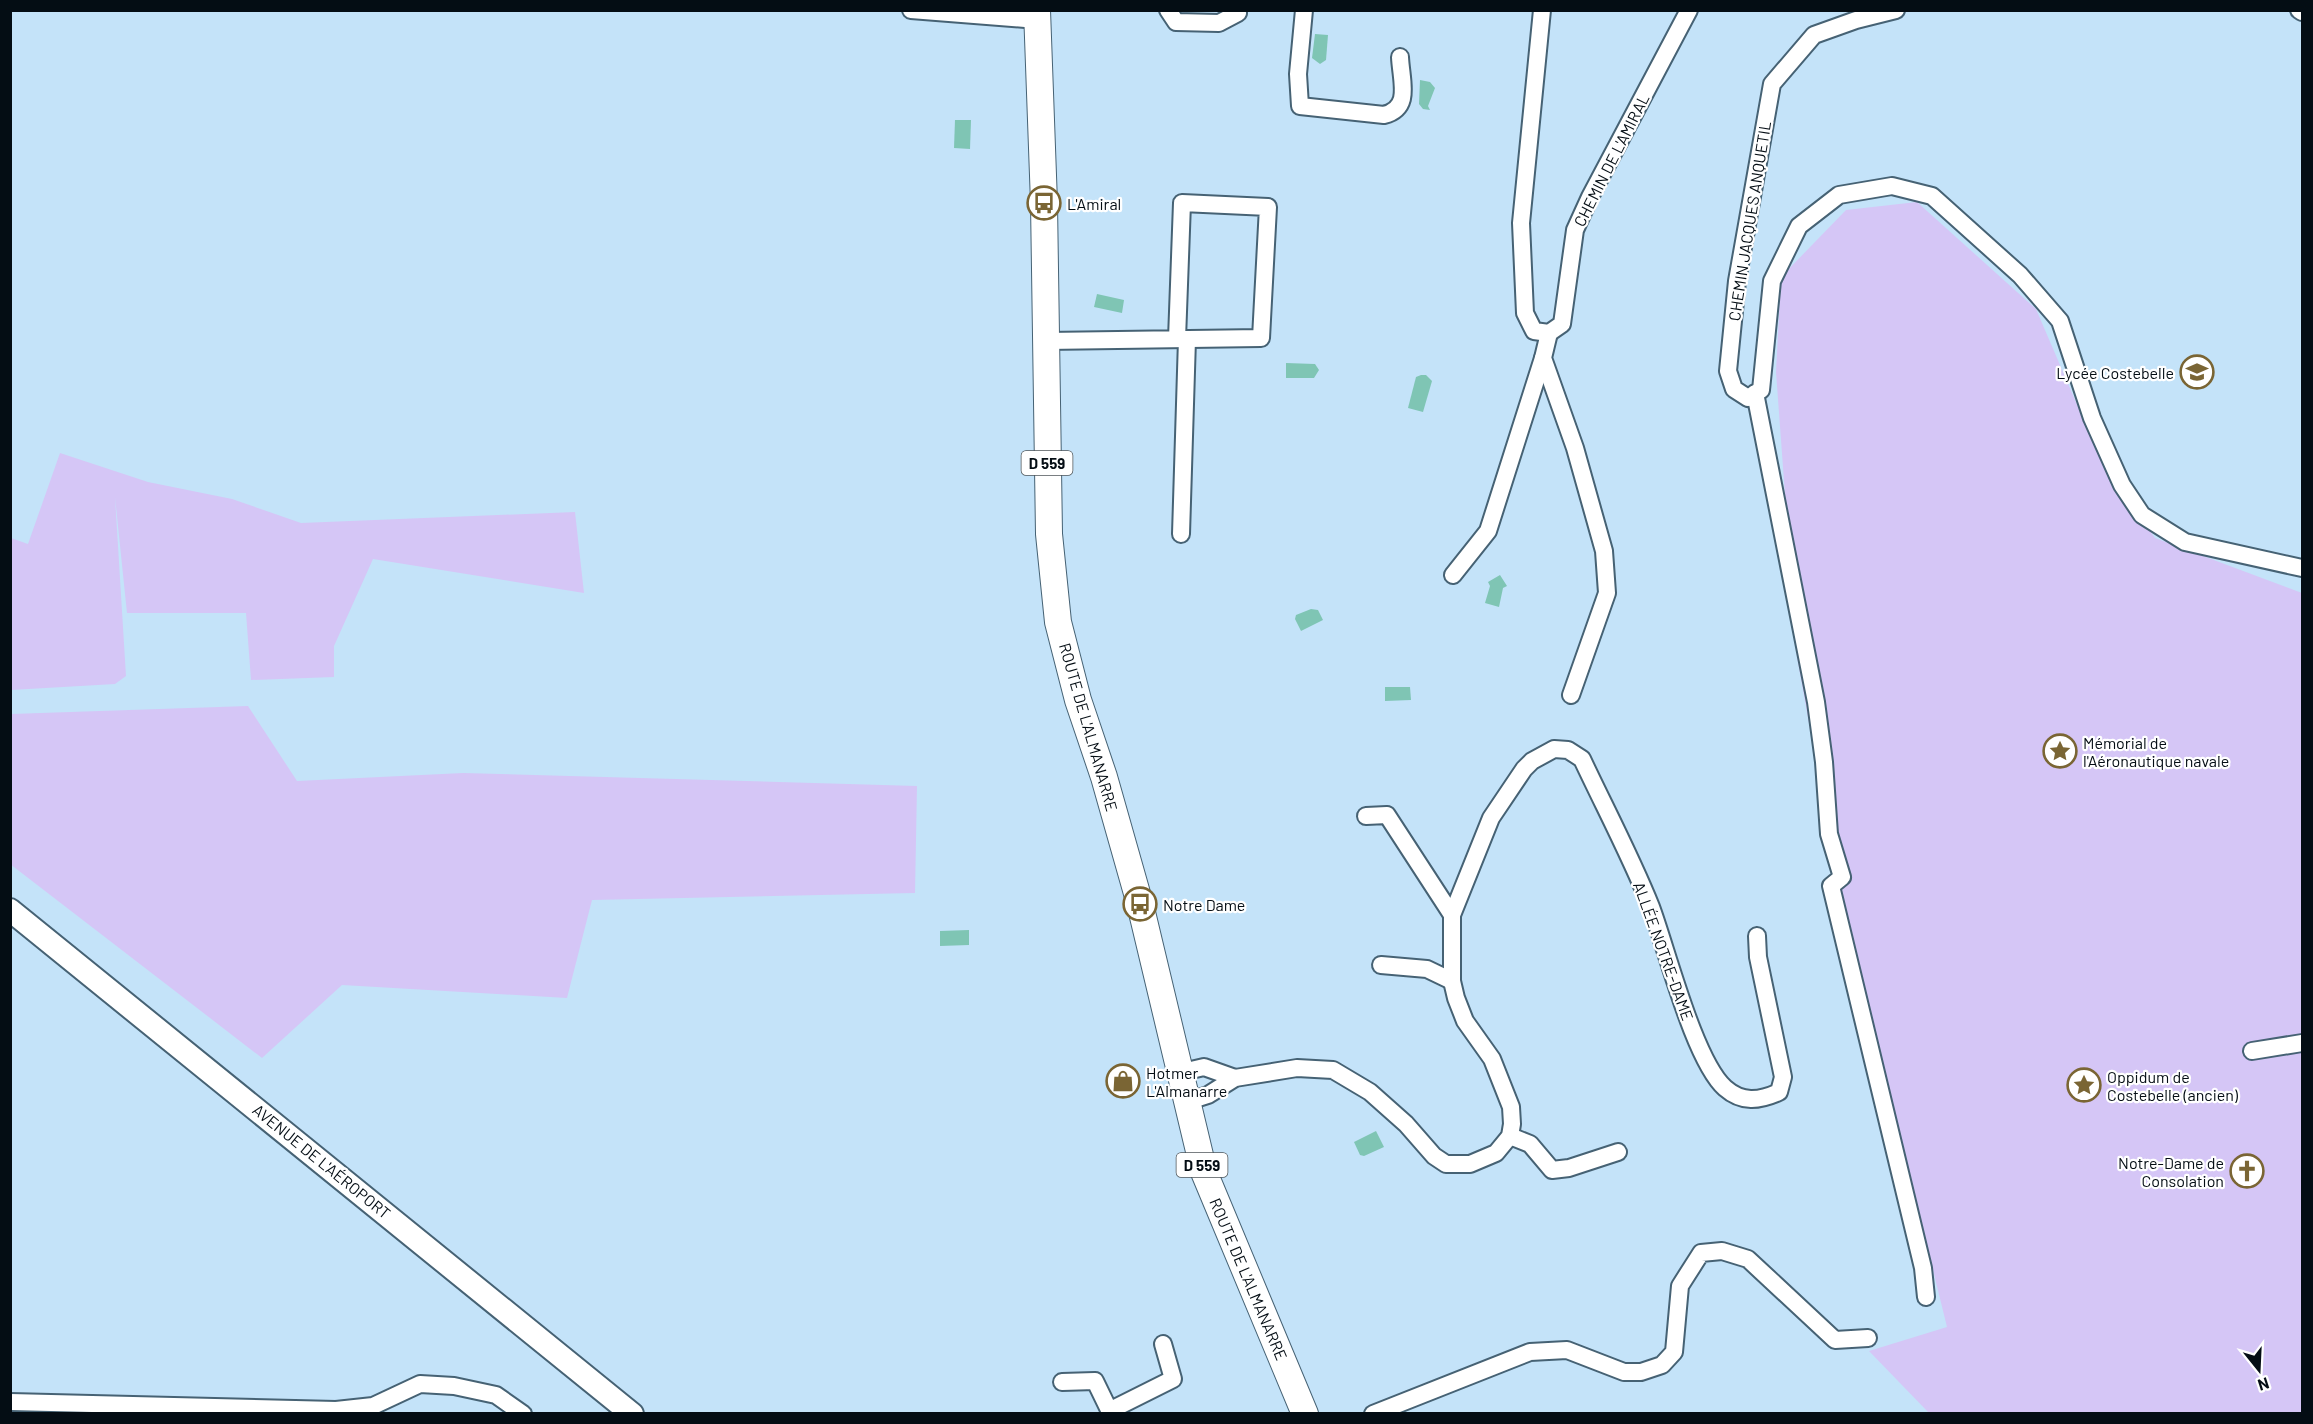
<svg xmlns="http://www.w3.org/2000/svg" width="2313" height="1424" viewBox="0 0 2313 1424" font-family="Barlow,sans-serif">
<rect width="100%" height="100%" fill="#c4e3f9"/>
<!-- green -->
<g fill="#d5c6f6">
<path d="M 1917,202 L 2036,309 L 2105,470 L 2155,538 L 2302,593 L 2302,1413 L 1929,1413 L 1869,1351 L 1947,1327 L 1853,944 L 1829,834 L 1797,657 L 1776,372 L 1781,277 L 1846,210 Z"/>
<path d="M 60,453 L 148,482 L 232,499 L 301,523 L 575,512 L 584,593 L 373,559 L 334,646 L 334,677 L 251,680 L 246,613 L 127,613 L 115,497 L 126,676 L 115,684 L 11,690 L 11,538 L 28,544 Z"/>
<path d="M 248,706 L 297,781 L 463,773 L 917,786 L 915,893 L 592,900 L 567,998 L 342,985 L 262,1058 L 10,864 L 11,714 Z"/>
</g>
<!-- water -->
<g fill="#7fc5b4">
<path d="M 1315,34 L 1328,35 L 1326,60 L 1320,64 L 1312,58 Z"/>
<path d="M 1420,80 L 1430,82 L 1435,88 L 1428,106 L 1430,110 L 1423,109 L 1419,104 Z"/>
<path d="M 955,120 L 971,120 L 970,149 L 954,148 Z"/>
<path d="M 1097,294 L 1124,300 L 1122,313 L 1094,307 Z"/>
<path d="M 1286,363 L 1315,364 L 1319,370 L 1314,378 L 1286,378 Z"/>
<path d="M 1421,375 L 1426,375 L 1432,381 L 1423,412 L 1408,408 L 1416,377 Z"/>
<path d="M 1500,575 L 1507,586 L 1503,588 L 1499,607 L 1485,603 L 1490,586 L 1488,582 Z"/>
<path d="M 1311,609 L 1318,610 L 1323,620 L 1301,631 L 1295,619 L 1296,615 Z"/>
<path d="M 1410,687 L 1411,700 L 1385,701 L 1385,687 Z"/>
<path d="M 969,930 L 969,945 L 940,946 L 940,931 Z"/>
<path d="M 1376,1131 L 1384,1147 L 1364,1156 L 1360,1155 L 1354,1142 Z"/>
</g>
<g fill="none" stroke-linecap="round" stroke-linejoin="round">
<defs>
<g id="minor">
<path d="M 911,10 L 1037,20"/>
<path d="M 1168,10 L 1176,22 L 1219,23 L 1238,13"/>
<path d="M 1304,10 L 1298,74 L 1300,106 L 1384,115 C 1412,108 1401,81 1400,57"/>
<path d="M 1542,10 L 1521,223 L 1525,313 L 1534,331 L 1549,333 L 1562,324 L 1575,230 L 1590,197 L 1689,10"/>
<path d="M 1896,10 L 1856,20 L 1814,35 L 1772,84 L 1737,281 L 1728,371 L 1734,389 L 1748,398 L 1761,390 L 1772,281 L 1799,226 L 1839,195 L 1892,186 L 1932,196 L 2020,275 L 2060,321 L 2092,418 L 2122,485 L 2142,515 L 2185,542 L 2302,568"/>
<path d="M 2299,10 L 2302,12"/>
<path d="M 1549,333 L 1543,358 L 1575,448 L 1604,551 L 1607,593 L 1571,695"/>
<path d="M 1046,341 L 1261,338 L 1268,207 L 1182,203 L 1177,339"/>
<path d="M 1755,393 L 1816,702 L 1824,762 L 1829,834 L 1842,877 L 1831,886 L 1923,1268 L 1926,1297"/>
<path d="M 1181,534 L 1187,339"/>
<path d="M 1453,575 L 1488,531 L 1543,358"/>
<path d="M 1366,816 L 1387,815 L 1452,915"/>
<path d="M 1381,965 L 1427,969 L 1452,981"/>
<path d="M 2252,1051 L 2302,1043"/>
<path d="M 1178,1073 L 1204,1067 L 1235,1078"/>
<path d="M 1186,1102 L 1208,1095 L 1235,1078 L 1297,1068 L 1333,1070 L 1370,1092 L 1406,1124 L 1434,1156 L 1446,1164 L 1470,1164 L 1496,1153 L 1510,1136 L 1512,1124 L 1511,1107 L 1492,1059 L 1465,1021 L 1456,998 L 1452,981 L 1452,915 L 1491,818 L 1524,769 L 1532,761 L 1554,749 L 1568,750 L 1582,759 C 1605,808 1631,857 1651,907 C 1667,950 1694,1060 1725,1088 C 1742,1103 1759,1101 1779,1092 L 1783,1077 L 1758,957 L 1757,936"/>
<path d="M 1510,1136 L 1530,1144 L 1552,1170 L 1569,1168 L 1618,1152"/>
<path d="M 1062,1382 L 1095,1381 L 1111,1414"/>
<path d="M 10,1402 L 336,1410 L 373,1406 L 420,1384 L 454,1386 L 496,1395 L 523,1414"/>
<path d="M 1109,1411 L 1173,1379 L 1163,1344"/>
<path d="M 1373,1414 L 1530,1352 L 1567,1350 L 1624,1372 L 1641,1372 L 1662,1365 L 1674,1352 L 1680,1286 L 1701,1253 L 1722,1251 L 1748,1259 L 1835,1340 L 1868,1338"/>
</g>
<path id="secondary" d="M 10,910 L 632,1414"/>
<path id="primary" d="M 1037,10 L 1044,203 L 1049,534 L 1058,622 L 1078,700 L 1104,777 L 1140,904 L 1204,1172 L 1305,1414"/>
</defs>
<!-- minor casing -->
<use href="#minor" stroke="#466274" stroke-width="20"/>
<!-- secondary casing -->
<use href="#secondary" stroke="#466274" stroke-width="26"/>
<!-- primary casing -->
<use href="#primary" stroke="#466274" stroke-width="28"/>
<!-- minor -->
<use href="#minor" stroke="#fff" stroke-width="16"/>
<!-- secondary -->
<use href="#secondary" stroke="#fff" stroke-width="22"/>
<!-- primary -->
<use href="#primary" stroke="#fff" stroke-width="26"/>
</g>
<!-- icons -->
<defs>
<symbol id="bus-ring" viewBox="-11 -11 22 22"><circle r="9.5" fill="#fff" stroke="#7a6534" stroke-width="1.5"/><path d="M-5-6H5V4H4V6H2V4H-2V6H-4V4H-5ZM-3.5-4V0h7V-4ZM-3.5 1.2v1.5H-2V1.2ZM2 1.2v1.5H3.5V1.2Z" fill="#7a6534"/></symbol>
<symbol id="school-ring" viewBox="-11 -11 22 22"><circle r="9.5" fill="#fff" stroke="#7a6534" stroke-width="1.5"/><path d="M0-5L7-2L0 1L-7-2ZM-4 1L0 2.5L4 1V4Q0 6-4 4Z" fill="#7a6534"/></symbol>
<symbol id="sight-ring" viewBox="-11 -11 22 22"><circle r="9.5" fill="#fff" stroke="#7a6534" stroke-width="1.5"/><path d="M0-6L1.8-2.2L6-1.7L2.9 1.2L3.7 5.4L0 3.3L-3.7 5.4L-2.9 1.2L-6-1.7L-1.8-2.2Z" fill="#7a6534"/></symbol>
<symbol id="shop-ring" viewBox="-11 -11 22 22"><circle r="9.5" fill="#fff" stroke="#7a6534" stroke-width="1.5"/><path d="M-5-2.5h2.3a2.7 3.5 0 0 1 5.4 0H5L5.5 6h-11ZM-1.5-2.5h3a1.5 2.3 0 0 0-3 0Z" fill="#7a6534"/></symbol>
<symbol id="church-ring" viewBox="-11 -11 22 22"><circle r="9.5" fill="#fff" stroke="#7a6534" stroke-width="1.5"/><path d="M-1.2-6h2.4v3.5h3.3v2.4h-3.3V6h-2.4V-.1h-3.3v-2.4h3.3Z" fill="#7a6534"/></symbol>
</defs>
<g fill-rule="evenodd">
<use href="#bus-ring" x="1025" y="184" width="38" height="38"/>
<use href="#school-ring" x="2178" y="353" width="38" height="38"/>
<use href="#sight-ring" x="2041" y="732" width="38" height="38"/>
<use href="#bus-ring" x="1121" y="885" width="38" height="38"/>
<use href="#shop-ring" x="1104" y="1062" width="38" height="38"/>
<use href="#sight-ring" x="2065" y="1066" width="38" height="38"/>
<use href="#church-ring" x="2228" y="1152" width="38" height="38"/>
</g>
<g text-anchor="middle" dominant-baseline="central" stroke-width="4.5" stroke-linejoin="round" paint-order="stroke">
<!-- shield labels -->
<g fill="#fff" stroke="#4f565a" stroke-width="1.5">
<rect x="1021.5" y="451" width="51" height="24" rx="4.5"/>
<rect x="1176.5" y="1153" width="51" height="24" rx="4.5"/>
</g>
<g font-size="15" font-weight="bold" fill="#040d14">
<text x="1047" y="463">D 559</text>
<text x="1202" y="1165">D 559</text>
</g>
<!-- street labels -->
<g font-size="16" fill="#040d14" stroke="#fff">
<text transform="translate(1611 160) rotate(-63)">CHEMIN DE L'AMIRAL</text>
<text transform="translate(1749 221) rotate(-81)">CHEMIN JACQUES ANQUETIL</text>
<text transform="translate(1089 727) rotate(74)">ROUTE DE L'ALMANARRE</text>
<text transform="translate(1664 951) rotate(70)">ALLÉE NOTRE-DAME</text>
<text transform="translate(322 1161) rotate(39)">AVENUE DE L'AÉROPORT</text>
<text transform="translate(1249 1279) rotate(67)">ROUTE DE L'ALMANARRE</text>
</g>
<!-- poi labels -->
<g font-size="16" fill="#040d14" stroke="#fff" text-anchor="start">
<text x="1067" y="203">L'Amiral</text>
<text x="2174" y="372" text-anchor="end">Lycée Costebelle</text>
<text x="2083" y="742">Mémorial de<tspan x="2083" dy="18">l'Aéronautique navale</tspan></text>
<text x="1163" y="904">Notre Dame</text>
<text x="1146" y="1072">Hotmer<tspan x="1146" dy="18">L'Almanarre</tspan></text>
<text x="2107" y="1076">Oppidum de<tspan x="2107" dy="18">Costebelle (ancien)</tspan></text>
<text x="2224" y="1162" text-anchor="end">Notre-Dame de<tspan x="2224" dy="18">Consolation</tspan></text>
</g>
</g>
<!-- border -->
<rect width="2313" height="1424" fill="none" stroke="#040d14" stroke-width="24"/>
<!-- north arrow -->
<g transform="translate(2259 1370) rotate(162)" stroke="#ffffff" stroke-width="4.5" paint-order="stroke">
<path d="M0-4.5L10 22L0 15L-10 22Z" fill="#040d14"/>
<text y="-9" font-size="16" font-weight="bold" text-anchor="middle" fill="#040d14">N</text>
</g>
</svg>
